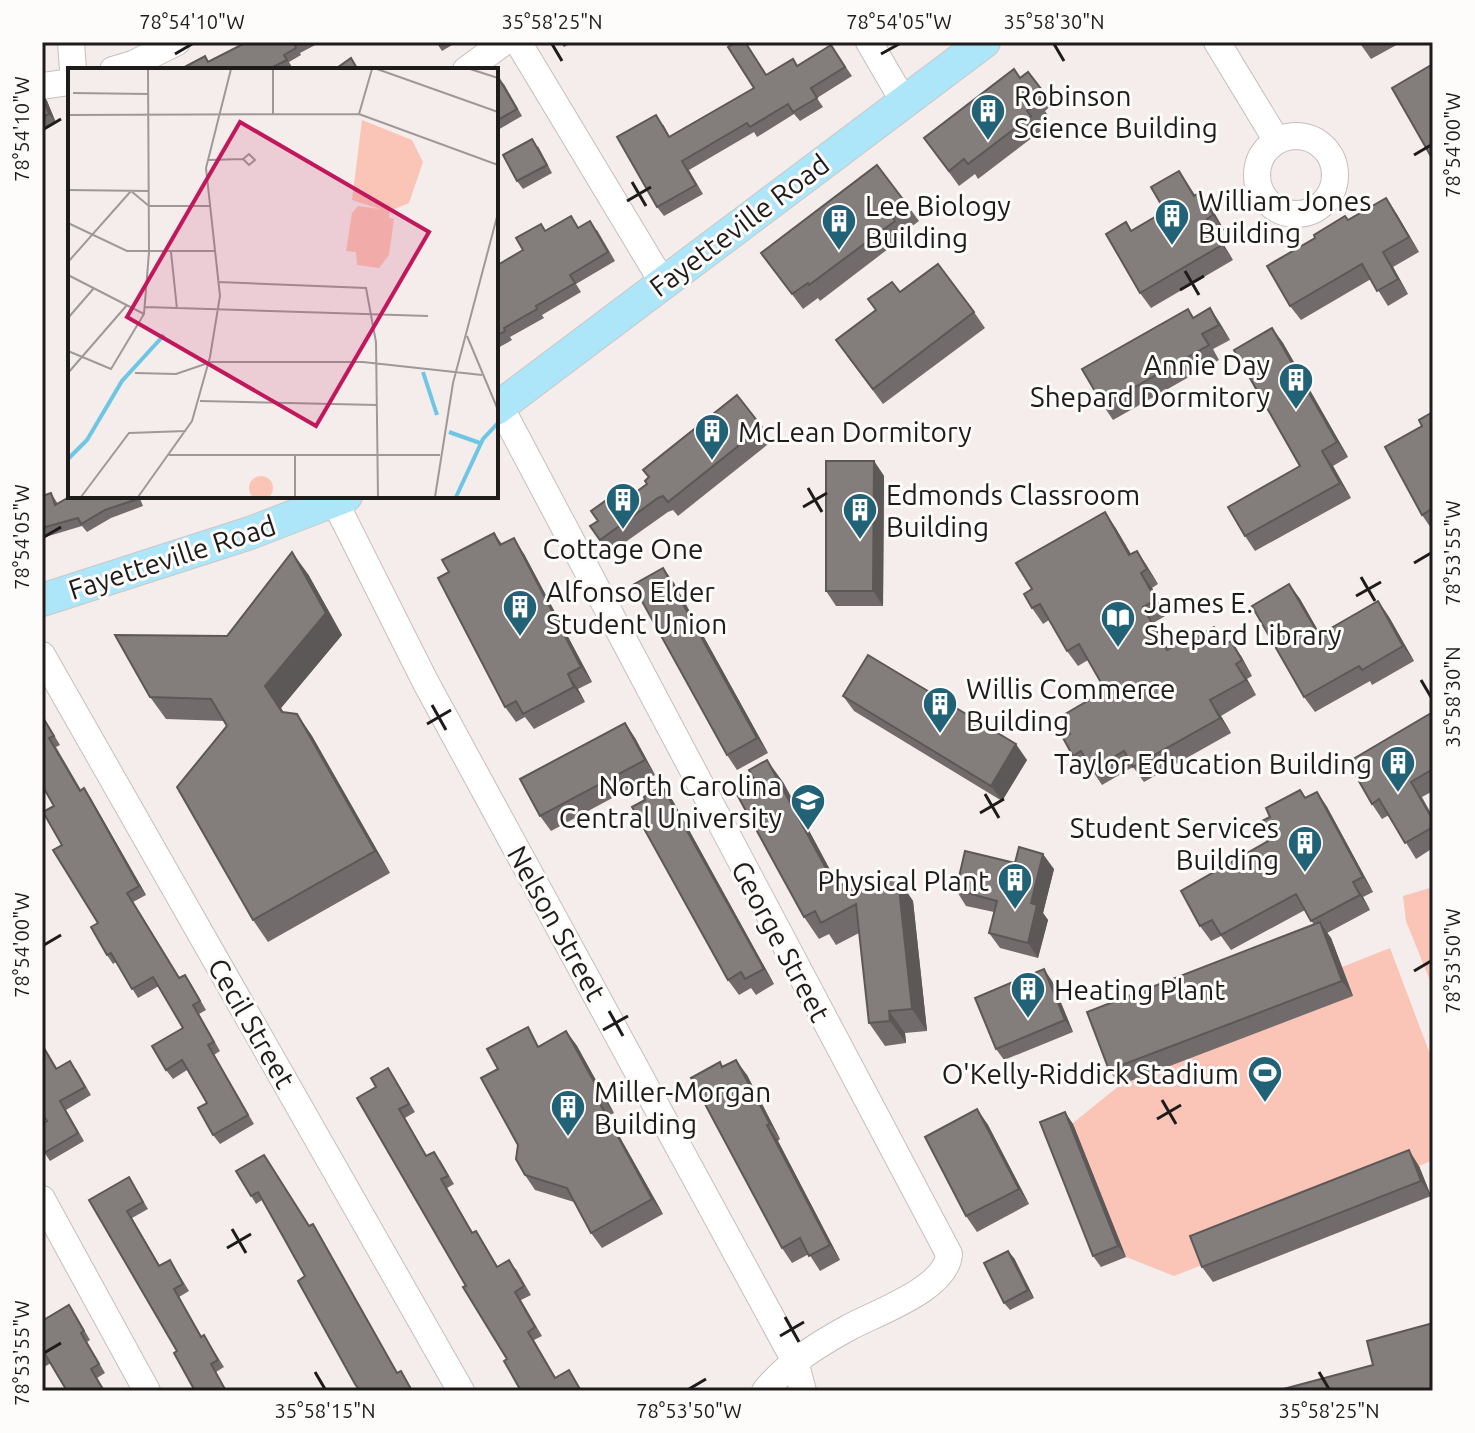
<svg xmlns="http://www.w3.org/2000/svg" width="1475" height="1433" viewBox="0 0 1475 1433" font-family="Ubuntu,sans-serif">
<rect width="100%" height="100%" fill="#f4edec"/>
<!-- pitch -->
<g fill="#fac5b7">
<path d="M 1433,887 L 1433,988 L 1406,921 L 1403,896 Z"/>
<path d="M 1331,938 L 1342,967 L 1390,948 L 1433,1062 L 1433,1160 L 1419,1166 L 1431,1196 L 1213,1282 L 1205,1264 L 1174,1276 L 1126,1257 L 1101,1267 L 1048,1134 L 1073,1123 L 1120,1085 L 1097,1027 Z"/>
</g>
<g fill="none" stroke-linecap="round" stroke-linejoin="round">
<defs>
<g id="minor">
<path d="M 71,42 L 73,70"/>
<path d="M 518,42 L 663,283"/>
<path d="M 869,42 L 904,102"/>
<path d="M 1217,42 L 1277,141"/>
<path d="M 113,70 L 133,64 L 177,42"/>
<path d="M 466,70 L 504,42"/>
<path d="M 42,86 L 70,82"/>
<circle cx="1296" cy="175" r="39"/>
<path d="M 500,406 L 949,1254 C 947,1289 875,1313 848,1328 C 817,1345 787,1364 765,1391"/>
<path d="M 332,496 L 426,683 L 795,1361 L 803,1391"/>
<path d="M 42,655 L 461,1391"/>
<path d="M 42,1199 L 147,1391"/>
</g>
<g id="major">
<path d="M 496,409 L 984,42"/>
<path d="M 42,600 L 250,533 L 346,496"/>
</g>
</defs>
<!-- minor casing -->
<use href="#minor" stroke="#c5bfbd" stroke-width="28"/>
<!-- major casing -->
<use href="#major" stroke="#c9c8c8" stroke-width="34"/>
<!-- minor -->
<use href="#minor" stroke="#fff" stroke-width="26"/>
<!-- major -->
<use href="#major" stroke="#ade6f9" stroke-width="32"/>
</g>
<!-- wall -->
<g fill="#716c6b">
<path d="M 247,42 L 321,42 L 300,53 L 301,55 L 289,62 L 292,67 L 287,70 L 179,70 L 209,62 Z"/>
<path d="M 436,42 L 457,42 L 442,51 Z"/>
<path d="M 560,42 L 573,42 L 564,47 Z"/>
<path d="M 1359,42 L 1402,42 L 1371,59 Z"/>
<path d="M 831,45 L 852,76 L 817,98 L 823,107 L 800,121 L 794,114 L 757,137 L 754,132 L 689,170 L 703,194 L 664,216 L 657,207 L 663,124 L 670,137 L 754,88 L 766,75 L 798,66 Z"/>
<path d="M 1028,72 L 1052,105 L 1045,111 L 1049,117 L 1038,126 L 1041,131 L 978,179 L 975,174 L 959,186 L 924,138 Z"/>
<path d="M 496,78 L 504,84 L 522,116 L 496,131 Z"/>
<path d="M 42,94 L 47,101 L 56,123 L 42,128 Z"/>
<path d="M 538,146 L 552,173 L 523,189 L 517,181 Z"/>
<path d="M 1179,171 L 1195,195 L 1211,207 L 1224,230 L 1217,234 L 1233,260 L 1151,308 L 1140,293 L 1132,230 L 1165,211 Z"/>
<path d="M 908,206 L 919,221 L 903,233 L 905,236 L 820,301 L 818,298 L 803,309 L 761,253 Z"/>
<path d="M 1396,213 L 1419,252 L 1393,267 L 1408,294 L 1388,306 L 1371,279 L 1301,320 L 1290,306 L 1348,220 Z"/>
<path d="M 579,228 L 597,230 L 615,261 L 576,284 L 581,292 L 542,315 L 544,318 L 510,337 L 512,340 L 496,349 L 496,266 L 523,250 L 546,231 Z"/>
<path d="M 1210,308 L 1230,340 L 1213,349 L 1219,360 L 1113,420 L 1103,405 L 1194,317 Z"/>
<path d="M 974,312 L 985,328 L 883,404 L 847,356 Z"/>
<path d="M 1272,328 L 1283,343 L 1348,457 L 1333,466 L 1351,498 L 1255,551 L 1245,536 L 1300,466 Z"/>
<path d="M 1433,412 L 1433,531 L 1422,515 L 1422,426 Z"/>
<path d="M 762,427 L 772,441 L 678,516 L 673,510 L 668,512 L 610,553 L 590,526 L 621,503 Z"/>
<path d="M 874,461 L 884,476 L 883,606 L 836,606 L 826,591 Z"/>
<path d="M 51,493 L 58,504 L 71,496 L 139,496 L 143,506 L 111,518 L 87,532 L 82,526 L 42,538 L 42,496 Z"/>
<path d="M 1115,527 L 1131,554 L 1137,551 L 1158,584 L 1152,588 L 1167,615 L 1153,623 L 1168,649 L 1182,646 L 1226,644 L 1241,656 L 1252,676 L 1247,679 L 1256,695 L 1221,716 L 1231,733 L 1144,782 L 1133,767 L 1102,785 L 1090,767 L 1084,771 L 1073,756 L 1070,734 L 1094,697 L 1103,686 L 1088,660 L 1078,666 L 1067,651 L 1049,620 L 1043,624 L 1032,608 L 1032,589 Z"/>
<path d="M 494,533 L 502,544 L 524,554 L 592,682 L 578,689 L 585,702 L 534,729 L 525,717 L 516,722 L 505,707 L 449,572 Z"/>
<path d="M 663,568 L 674,583 L 768,753 L 737,770 L 727,755 Z"/>
<path d="M 308,574 L 342,635 L 281,708 L 284,713 L 297,714 L 312,736 L 390,873 L 268,942 L 253,920 L 227,726 L 225,721 L 166,719 L 150,697 Z"/>
<path d="M 1289,584 L 1300,599 L 1320,634 L 1378,601 L 1389,617 L 1414,661 L 1372,685 L 1370,681 L 1315,712 L 1304,697 Z"/>
<path d="M 843,696 L 1027,760 L 1002,801 L 854,711 Z"/>
<path d="M 1433,712 L 1433,791 L 1422,797 L 1433,817 L 1433,848 L 1416,859 L 1389,815 L 1382,819 L 1372,804 Z"/>
<path d="M 42,715 L 60,745 L 56,747 L 81,790 L 90,797 L 146,895 L 133,902 L 180,978 L 191,984 L 206,1010 L 199,1014 L 220,1051 L 214,1055 L 254,1124 L 220,1144 L 213,1135 L 207,1103 L 187,1070 L 173,1079 L 166,1070 L 183,1028 L 159,986 L 138,998 L 116,962 L 113,964 L 107,955 L 98,923 L 62,845 L 54,806 Z"/>
<path d="M 625,723 L 635,738 L 655,775 L 551,831 L 540,816 Z"/>
<path d="M 783,782 L 838,885 L 898,879 L 913,901 L 927,1031 L 905,1033 L 906,1043 L 885,1046 L 869,1023 L 859,933 L 836,945 L 829,934 L 819,939 L 804,917 Z"/>
<path d="M 662,786 L 673,801 L 774,984 L 756,995 L 751,988 L 739,995 L 728,980 L 645,800 Z"/>
<path d="M 1300,790 L 1306,798 L 1317,792 L 1327,807 L 1373,892 L 1363,897 L 1370,910 L 1327,933 L 1331,938 L 1353,996 L 1120,1085 L 1109,1070 L 1314,925 L 1305,910 L 1231,950 L 1221,936 L 1211,941 L 1200,926 L 1268,841 L 1270,817 Z"/>
<path d="M 1015,863 L 1054,869 L 1043,913 L 1048,920 L 1038,958 L 1000,948 L 989,933 L 994,912 L 966,906 L 956,890 Z"/>
<path d="M 1052,981 L 1073,1032 L 1004,1060 L 996,1049 Z"/>
<path d="M 566,1031 L 577,1046 L 614,1113 L 608,1116 L 663,1214 L 602,1248 L 591,1233 L 574,1202 L 535,1190 L 525,1175 L 540,1046 Z"/>
<path d="M 42,1043 L 57,1068 L 76,1069 L 91,1095 L 66,1110 L 84,1141 L 50,1161 L 42,1149 L 47,1121 L 42,1114 Z"/>
<path d="M 723,1067 L 747,1075 L 780,1139 L 778,1141 L 840,1260 L 820,1271 L 809,1254 L 792,1263 L 782,1248 Z"/>
<path d="M 394,1077 L 415,1112 L 405,1118 L 427,1156 L 440,1160 L 454,1184 L 447,1188 L 473,1233 L 482,1240 L 498,1267 L 516,1269 L 531,1295 L 521,1300 L 542,1336 L 534,1340 L 556,1378 L 569,1370 L 582,1391 L 521,1391 L 507,1359 L 466,1286 L 376,1087 Z"/>
<path d="M 977,1109 L 988,1125 L 1029,1204 L 977,1232 L 966,1216 Z"/>
<path d="M 1073,1124 L 1126,1257 L 1101,1267 L 1093,1256 Z"/>
<path d="M 1419,1166 L 1431,1196 L 1213,1282 L 1202,1267 Z"/>
<path d="M 236,1171 L 309,1226 L 313,1224 L 397,1373 L 406,1379 L 413,1391 L 305,1276 L 262,1200 L 256,1204 Z"/>
<path d="M 129,1177 L 148,1209 L 132,1218 L 160,1266 L 175,1268 L 189,1291 L 179,1297 L 202,1337 L 204,1335 L 224,1367 L 216,1372 L 177,1351 L 89,1200 Z"/>
<path d="M 1014,1258 L 1034,1298 L 1010,1310 L 1004,1303 Z"/>
<path d="M 75,1314 L 90,1340 L 87,1342 L 105,1373 L 97,1378 L 105,1391 L 67,1391 L 51,1363 L 44,1367 L 42,1364 L 42,1321 Z"/>
</g>
<!-- shaded-wall -->
<g fill="#5c5857">
<path d="M 42,94 L 47,101 L 56,123 L 49,114 Z"/>
<path d="M 1200,192 L 1211,207 L 1224,230 L 1213,215 Z"/>
<path d="M 1386,198 L 1396,213 L 1419,252 L 1409,237 Z"/>
<path d="M 1207,219 L 1217,234 L 1233,260 L 1222,245 Z"/>
<path d="M 1383,252 L 1393,267 L 1408,294 L 1398,279 Z"/>
<path d="M 1210,308 L 1220,323 L 1230,340 L 1219,325 Z"/>
<path d="M 1272,328 L 1283,343 L 1348,457 L 1337,442 Z"/>
<path d="M 1322,451 L 1333,466 L 1351,498 L 1340,483 Z"/>
<path d="M 874,461 L 884,476 L 883,606 L 873,591 Z"/>
<path d="M 1105,512 L 1115,527 L 1140,570 L 1129,555 Z"/>
<path d="M 514,538 L 524,554 L 592,682 L 581,667 Z"/>
<path d="M 1137,551 L 1147,566 L 1158,584 L 1147,569 Z"/>
<path d="M 292,552 L 308,574 L 342,635 L 281,708 L 297,735 L 265,686 Z"/>
<path d="M 663,568 L 674,583 L 768,753 L 757,738 Z"/>
<path d="M 1141,573 L 1152,588 L 1167,615 L 1156,600 Z"/>
<path d="M 1289,584 L 1300,599 L 1329,650 L 1319,635 Z"/>
<path d="M 1378,601 L 1389,617 L 1414,661 L 1403,646 Z"/>
<path d="M 1143,607 L 1153,623 L 1177,665 L 1167,650 Z"/>
<path d="M 1231,641 L 1241,656 L 1252,676 L 1242,660 Z"/>
<path d="M 1236,664 L 1247,679 L 1256,695 L 1246,680 Z"/>
<path d="M 568,674 L 578,689 L 585,702 L 574,687 Z"/>
<path d="M 1210,700 L 1221,716 L 1231,733 L 1220,718 Z"/>
<path d="M 297,714 L 312,736 L 390,873 L 375,851 Z"/>
<path d="M 625,723 L 635,738 L 655,775 L 645,760 Z"/>
<path d="M 1016,744 L 1027,760 L 1002,801 L 991,786 Z"/>
<path d="M 767,760 L 783,782 L 850,907 L 835,885 Z"/>
<path d="M 1411,782 L 1433,817 L 1433,820 Z"/>
<path d="M 662,786 L 673,801 L 774,984 L 764,969 Z"/>
<path d="M 84,788 L 90,797 L 146,895 L 139,886 Z"/>
<path d="M 1317,792 L 1327,807 L 1373,892 L 1363,877 Z"/>
<path d="M 1043,854 L 1054,869 L 1043,913 L 1048,920 L 1038,958 L 1028,943 L 1031,903 Z"/>
<path d="M 898,879 L 913,901 L 927,1031 L 912,1009 Z"/>
<path d="M 1353,882 L 1363,897 L 1370,910 L 1360,895 Z"/>
<path d="M 1320,922 L 1331,938 L 1353,996 L 1342,981 Z"/>
<path d="M 1044,969 L 1052,981 L 1073,1032 L 1065,1020 Z"/>
<path d="M 889,1011 L 905,1033 L 906,1043 L 890,1021 Z"/>
<path d="M 566,1031 L 577,1046 L 614,1113 L 603,1098 Z"/>
<path d="M 736,1060 L 747,1075 L 780,1139 L 770,1124 Z"/>
<path d="M 598,1100 L 608,1116 L 663,1214 L 652,1199 Z"/>
<path d="M 977,1109 L 988,1125 L 1029,1204 L 1019,1189 Z"/>
<path d="M 1065,1112 L 1073,1124 L 1126,1257 L 1118,1246 Z"/>
<path d="M 767,1125 L 778,1141 L 840,1260 L 830,1245 Z"/>
<path d="M 1409,1150 L 1419,1166 L 1431,1196 L 1421,1181 Z"/>
<path d="M 313,1224 L 318,1232 L 402,1381 L 397,1373 Z"/>
<path d="M 1008,1251 L 1014,1258 L 1034,1298 L 1028,1290 Z"/>
</g>
<!-- building -->
<g fill="#837d7c" stroke="#5c5857" stroke-width="2">
<path d="M 247,42 L 301,42 L 295,45 L 296,48 L 284,55 L 287,60 L 267,70 L 179,70 L 205,56 L 208,62 Z"/>
<path d="M 736,42 L 745,42 L 766,75 L 793,59 L 797,66 L 831,45 L 845,67 L 811,88 L 817,98 L 793,112 L 788,104 L 750,127 L 747,123 L 682,161 L 696,185 L 657,207 L 617,137 L 656,115 L 669,137 L 754,88 L 728,47 Z"/>
<path d="M 351,58 L 358,70 L 334,70 Z"/>
<path d="M 1433,64 L 1433,160 L 1392,88 Z"/>
<path d="M 1014,69 L 1020,78 L 1028,72 L 1042,90 L 1034,96 L 1038,102 L 1027,111 L 1031,116 L 968,164 L 964,159 L 949,171 L 924,138 Z"/>
<path d="M 498,77 L 517,109 L 496,121 L 496,78 Z"/>
<path d="M 42,95 L 49,114 L 42,117 Z"/>
<path d="M 532,139 L 547,165 L 517,181 L 503,155 Z"/>
<path d="M 877,165 L 908,206 L 893,218 L 895,221 L 809,285 L 808,283 L 792,294 L 761,253 Z"/>
<path d="M 1179,171 L 1194,196 L 1200,192 L 1213,215 L 1207,219 L 1222,245 L 1140,293 L 1106,234 L 1126,222 L 1131,231 L 1165,211 L 1151,187 Z"/>
<path d="M 1386,198 L 1409,237 L 1383,252 L 1398,279 L 1377,291 L 1362,264 L 1290,306 L 1267,266 L 1315,238 L 1314,235 L 1345,216 L 1348,220 Z"/>
<path d="M 571,216 L 578,228 L 590,221 L 608,252 L 570,275 L 575,283 L 536,306 L 537,309 L 504,328 L 505,331 L 496,336 L 496,266 L 523,250 L 516,238 L 541,224 L 545,231 Z"/>
<path d="M 938,264 L 974,312 L 873,389 L 836,340 L 876,310 L 868,299 L 892,282 L 900,292 Z"/>
<path d="M 1210,308 L 1219,325 L 1202,334 L 1209,345 L 1103,405 L 1082,369 L 1188,309 L 1193,318 Z"/>
<path d="M 1272,328 L 1337,442 L 1322,451 L 1340,483 L 1245,536 L 1228,507 L 1300,466 L 1234,350 Z"/>
<path d="M 737,395 L 762,427 L 668,502 L 663,496 L 658,498 L 600,540 L 590,526 L 598,521 L 591,511 L 615,494 L 621,503 L 647,484 L 645,481 L 649,477 L 643,470 Z"/>
<path d="M 1433,412 L 1433,508 L 1422,515 L 1385,447 L 1422,426 L 1419,420 Z"/>
<path d="M 826,461 L 874,461 L 873,591 L 826,591 Z"/>
<path d="M 51,493 L 55,505 L 71,496 L 137,496 L 138,499 L 105,510 L 81,524 L 78,518 L 42,528 L 42,496 Z"/>
<path d="M 1105,512 L 1129,555 L 1137,551 L 1147,569 L 1141,573 L 1156,600 L 1143,607 L 1167,650 L 1179,643 L 1181,646 L 1214,627 L 1224,645 L 1231,641 L 1242,660 L 1236,664 L 1246,680 L 1210,700 L 1220,718 L 1133,767 L 1124,751 L 1092,770 L 1081,751 L 1073,756 L 1063,738 L 1070,734 L 1060,717 L 1094,697 L 1092,692 L 1103,686 L 1079,644 L 1067,651 L 1040,604 L 1032,608 L 1024,594 L 1032,589 L 1016,563 Z"/>
<path d="M 494,533 L 500,545 L 514,538 L 581,667 L 568,674 L 574,687 L 523,714 L 516,701 L 505,707 L 438,578 L 449,572 L 442,560 Z"/>
<path d="M 292,552 L 326,613 L 265,686 L 282,712 L 297,714 L 375,851 L 253,920 L 177,787 L 227,726 L 211,699 L 150,697 L 115,635 L 227,636 Z"/>
<path d="M 663,568 L 757,738 L 727,755 L 633,585 Z"/>
<path d="M 1289,584 L 1319,635 L 1378,601 L 1403,646 L 1362,670 L 1359,666 L 1304,697 L 1252,606 Z"/>
<path d="M 868,655 L 1016,744 L 991,786 L 843,696 Z"/>
<path d="M 1433,712 L 1433,769 L 1411,782 L 1433,820 L 1433,827 L 1405,843 L 1379,799 L 1372,804 L 1348,762 Z"/>
<path d="M 42,716 L 54,736 L 49,738 L 80,791 L 84,788 L 139,886 L 127,893 L 179,978 L 185,975 L 200,1001 L 193,1005 L 214,1042 L 208,1045 L 248,1115 L 213,1135 L 198,1108 L 207,1103 L 182,1060 L 166,1070 L 152,1046 L 183,1028 L 153,977 L 132,989 L 111,953 L 107,955 L 91,927 L 98,923 L 53,850 L 62,845 L 43,812 L 54,806 L 42,785 Z"/>
<path d="M 625,723 L 645,760 L 540,816 L 520,779 Z"/>
<path d="M 767,760 L 835,885 L 898,879 L 912,1009 L 889,1011 L 890,1021 L 869,1023 L 856,904 L 821,923 L 815,911 L 804,917 L 735,791 L 755,780 L 749,770 Z"/>
<path d="M 662,786 L 764,969 L 745,979 L 741,972 L 728,980 L 632,807 L 645,800 L 644,797 Z"/>
<path d="M 1300,790 L 1305,798 L 1317,792 L 1363,877 L 1353,882 L 1360,895 L 1311,921 L 1296,894 L 1221,935 L 1212,920 L 1200,926 L 1181,891 L 1268,841 L 1258,823 L 1270,817 L 1266,808 Z"/>
<path d="M 1019,847 L 1043,854 L 1031,903 L 1037,905 L 1028,943 L 989,933 L 997,901 L 956,890 L 965,851 L 1015,863 Z"/>
<path d="M 1320,922 L 1342,981 L 1109,1070 L 1087,1012 Z"/>
<path d="M 1044,969 L 1065,1020 L 996,1049 L 975,998 Z"/>
<path d="M 528,1027 L 538,1047 L 566,1031 L 603,1098 L 598,1100 L 652,1199 L 591,1233 L 567,1188 L 525,1175 L 516,1159 L 518,1145 L 481,1078 L 498,1069 L 487,1049 Z"/>
<path d="M 42,1045 L 56,1069 L 70,1061 L 85,1087 L 60,1101 L 78,1133 L 44,1153 L 42,1149 L 42,1124 L 47,1121 L 42,1114 Z"/>
<path d="M 736,1060 L 770,1124 L 767,1125 L 830,1245 L 809,1256 L 800,1238 L 782,1248 L 691,1078 L 720,1062 L 722,1067 Z"/>
<path d="M 388,1068 L 409,1104 L 399,1109 L 426,1156 L 434,1152 L 448,1176 L 441,1179 L 472,1233 L 476,1231 L 497,1267 L 509,1260 L 524,1286 L 515,1292 L 535,1327 L 528,1332 L 555,1378 L 569,1370 L 581,1391 L 525,1391 L 524,1389 L 521,1391 L 504,1361 L 507,1359 L 463,1287 L 466,1286 L 357,1098 L 376,1087 L 371,1078 Z"/>
<path d="M 977,1109 L 1019,1189 L 966,1216 L 925,1137 Z"/>
<path d="M 1065,1112 L 1118,1246 L 1093,1256 L 1040,1122 Z"/>
<path d="M 1409,1150 L 1421,1181 L 1202,1267 L 1190,1236 Z"/>
<path d="M 264,1155 L 309,1226 L 313,1224 L 397,1373 L 401,1371 L 412,1391 L 360,1391 L 355,1384 L 298,1281 L 305,1276 L 285,1240 L 258,1192 L 251,1196 L 236,1171 Z"/>
<path d="M 129,1177 L 143,1202 L 127,1211 L 159,1266 L 170,1260 L 183,1284 L 174,1289 L 201,1337 L 204,1335 L 218,1360 L 211,1364 L 226,1391 L 195,1391 L 174,1353 L 177,1351 L 89,1200 Z"/>
<path d="M 1008,1251 L 1028,1290 L 1004,1303 L 984,1263 Z"/>
<path d="M 69,1305 L 84,1331 L 81,1333 L 99,1364 L 91,1369 L 104,1391 L 67,1391 L 45,1354 L 42,1356 L 42,1321 Z"/>
<path d="M 1433,1323 L 1433,1391 L 1276,1391 L 1373,1365 L 1367,1341 Z"/>
</g>
<!-- ticks -->
<path fill="none" stroke="#1e1b1b" stroke-width="3" d="M 552,44 L 562,61M 1054,44 L 1064,61M 175,54 L 192,44M 881,54 L 899,44M 44,129 L 61,119M 1414,155 L 1431,145M 632,182 L 646,206M 627,201 L 651,187M 1185,271 L 1199,295M 1180,290 L 1204,276M 808,488 L 822,512M 803,507 L 827,493M 44,537 L 61,527M 1414,563 L 1431,553M 1361,577 L 1375,601M 1356,596 L 1381,582M 1421,680 L 1431,697M 432,705 L 446,730M 427,724 L 451,710M 985,794 L 999,818M 980,813 L 1004,799M 44,945 L 61,935M 1414,971 L 1431,961M 609,1011 L 623,1036M 603,1030 L 628,1016M 1162,1100 L 1176,1124M 1157,1119 L 1181,1105M 232,1229 L 246,1253M 227,1248 L 251,1234M 785,1317 L 799,1342M 780,1336 L 804,1322M 44,1353 L 61,1343M 315,1372 L 325,1389M 1319,1372 L 1329,1389M 689,1389 L 706,1379"/>
<!-- icons -->
<defs>
<symbol id="building-pin" viewBox="-11 -11 22 30"><path d="M0 17L-7.5 6A9.5 9.5 0 1 1 7.5 6Z" fill="#216276" stroke="#fefcfb"/><path d="M-4-6H4V6H1V3H-1V6H-4ZM-2.5-4.3h1.7v1.8h-1.7ZM.8-4.3h1.7v1.8H.8ZM-2.5-1h1.7V.8h-1.7ZM.8-1h1.7V.8H.8Z" fill="#fff"/></symbol>
<symbol id="library-pin" viewBox="-11 -11 22 30"><path d="M0 17L-7.5 6A9.5 9.5 0 1 1 7.5 6Z" fill="#216276" stroke="#fefcfb"/><path d="M-6-4Q-3-5.5-.7-3.5V5Q-3 3-6 4ZM6-4Q3-5.5 .7-3.5V5Q3 3 6 4Z" fill="#fff"/></symbol>
<symbol id="university-pin" viewBox="-11 -11 22 30"><path d="M0 17L-7.5 6A9.5 9.5 0 1 1 7.5 6Z" fill="#216276" stroke="#fefcfb"/><path d="M0-5L7-2L0 1L-7-2ZM-4 1L0 2.5L4 1V4Q0 6-4 4Z" fill="#fff"/></symbol>
<symbol id="stadium-pin" viewBox="-11 -11 22 30"><path d="M0 17L-7.5 6A9.5 9.5 0 1 1 7.5 6Z" fill="#216276" stroke="#fefcfb"/><path d="M0-5a6.5 5 0 1 0 0 10a6.5 5 0 1 0 0-10ZM-3.5-1.8h7v3.6h-7Z" fill="#fff"/></symbol>
</defs>
<g fill-rule="evenodd">
<use href="#building-pin" x="968" y="91" width="40" height="54"/>
<use href="#building-pin" x="1152" y="196" width="40" height="54"/>
<use href="#building-pin" x="819" y="201" width="40" height="54"/>
<use href="#building-pin" x="1276" y="360" width="40" height="54"/>
<use href="#building-pin" x="692" y="411" width="40" height="54"/>
<use href="#building-pin" x="603" y="480" width="40" height="54"/>
<use href="#building-pin" x="840" y="490" width="40" height="54"/>
<use href="#building-pin" x="500" y="587" width="40" height="54"/>
<use href="#library-pin" x="1098" y="598" width="40" height="54"/>
<use href="#building-pin" x="920" y="684" width="40" height="54"/>
<use href="#building-pin" x="1378" y="743" width="40" height="54"/>
<use href="#university-pin" x="788" y="781" width="40" height="54"/>
<use href="#building-pin" x="1285" y="823" width="40" height="54"/>
<use href="#building-pin" x="995" y="860" width="40" height="54"/>
<use href="#building-pin" x="1008" y="969" width="40" height="54"/>
<use href="#stadium-pin" x="1245" y="1053" width="40" height="54"/>
<use href="#building-pin" x="548" y="1087" width="40" height="54"/>
</g>
<g text-anchor="middle" dominant-baseline="central" stroke-width="6" stroke-linejoin="round" paint-order="stroke">
<!-- poi labels -->
<g font-size="28" fill="#1e1b1b" stroke="#fefcfb" text-anchor="start">
<text x="1014" y="95">Robinson<tspan x="1014" dy="32">Science Building</tspan></text>
<text x="1198" y="200">William Jones<tspan x="1198" dy="32">Building</tspan></text>
<text x="865" y="205">Lee Biology<tspan x="865" dy="32">Building</tspan></text>
<text x="1270" y="364" text-anchor="end">Annie Day<tspan x="1270" dy="32">Shepard Dormitory</tspan></text>
<text x="738" y="431">McLean Dormitory</text>
<text x="886" y="494">Edmonds Classroom<tspan x="886" dy="32">Building</tspan></text>
<text x="623" y="548" text-anchor="middle">Cottage One</text>
<text x="546" y="591">Alfonso Elder<tspan x="546" dy="32">Student Union</tspan></text>
<text x="1144" y="602">James E.<tspan x="1144" dy="32">Shepard Library</tspan></text>
<text x="966" y="688">Willis Commerce<tspan x="966" dy="32">Building</tspan></text>
<text x="1372" y="763" text-anchor="end">Taylor Education Building</text>
<text x="782" y="785" text-anchor="end">North Carolina<tspan x="782" dy="32">Central University</tspan></text>
<text x="1279" y="827" text-anchor="end">Student Services<tspan x="1279" dy="32">Building</tspan></text>
<text x="989" y="880" text-anchor="end">Physical Plant</text>
<text x="1054" y="989">Heating Plant</text>
<text x="1239" y="1073" text-anchor="end">O'Kelly-Riddick Stadium</text>
<text x="594" y="1091">Miller-Morgan<tspan x="594" dy="32">Building</tspan></text>
</g>
<!-- street labels -->
<g font-size="28" fill="#1e1b1b" stroke="#fefcfb">
<text transform="translate(739 225) rotate(-37)">Fayetteville Road</text>
<text transform="translate(172 557) rotate(-18)">Fayetteville Road</text>
<text transform="translate(557 923) rotate(61)">Nelson Street</text>
<text transform="translate(781 941) rotate(62)">George Street</text>
<text transform="translate(252 1023) rotate(60)">Cecil Street</text>
</g>
</g>
<!-- overview -->
<g transform="translate(68 68)">
<rect width="430" height="430" fill="#f4edec"/>
<path d="M181 420a12 12 0 1 1 24 0a12 12 0 1 1-24 0Z" fill="#fac5b7"/>
<path d="M 294,52 L 344,72 L 355,94 L 341,135 L 322,143 L 321,150 L 326,151 L 321,187 L 311,200 L 289,197 L 288,184 L 278,183 L 284,145 L 290,138 L 312,141 L 284,132 Z" fill="#fac5b7"/>
<path fill="none" stroke="#6ec6e4" stroke-width="4" d="M 355,304 L 369,347M 381,364 L 412,375M 0,391 L 19,372 L 54,313 L 96,267M 388,429 L 415,371 L 430,355"/>
<path fill="none" stroke="#9e9998" stroke-width="2" d="M 205,1 L 205,46M 309,1 L 430,44M 402,1 L 430,10M 5,25 L 80,26M 291,46 L 304,1M 0,47 L 291,46 L 430,97M 141,92 L 175,91 L 181,86 L 187,92 L 181,97 L 175,91M 0,122 L 81,123M 63,123 L 81,138 L 142,138M 0,155 L 59,183 L 147,183M 103,184 L 109,241M 0,194 L 63,123M 0,207 L 76,246M 151,214 L 298,220 L 308,274 L 310,429M 77,239 L 360,248M 0,250 L 26,220M 399,268 L 430,342M 0,283 L 43,301 L 76,246 L 81,184 L 80,1M 0,305 L 59,237M 67,305 L 108,306 L 143,294 L 295,294 L 414,307M 132,333 L 309,337M 101,387 L 372,387M 13,429 L 61,365 L 118,363M 70,429 L 124,353 L 142,289 L 152,228 L 138,100 L 163,1M 227,429 L 227,388M 367,429 L 385,315 L 430,145"/>
<path fill="#c2185b" fill-opacity="0.15" stroke="#c2185b" stroke-width="4" d="M 172,54 L 361,164 L 248,358 L 59,249 Z"/>
<rect width="430" height="430" fill="none" stroke="#1e1b1b" stroke-width="4"/>
</g>
<!-- border -->
<rect width="1475" height="1433" fill="none" stroke="#fefcfb" stroke-width="88"/>
<rect x="44" y="44" width="1387" height="1345" fill="none" stroke="#1e1b1b" stroke-width="3"/>
<g font-size="20" text-anchor="middle" fill="#1e1b1b">
<text x="192" y="29">78°54'10"W</text>
<text x="552" y="29">35°58'25"N</text>
<text x="899" y="29">78°54'05"W</text>
<text x="1054" y="29">35°58'30"N</text>
<text transform="translate(22 129) rotate(-90)" y="7">78°54'10"W</text>
<text transform="translate(1453 145) rotate(-90)" y="7">78°54'00"W</text>
<text transform="translate(22 537) rotate(-90)" y="7">78°54'05"W</text>
<text transform="translate(1453 553) rotate(-90)" y="7">78°53'55"W</text>
<text transform="translate(1453 697) rotate(-90)" y="7">35°58'30"N</text>
<text transform="translate(22 945) rotate(-90)" y="7">78°54'00"W</text>
<text transform="translate(1453 961) rotate(-90)" y="7">78°53'50"W</text>
<text transform="translate(22 1353) rotate(-90)" y="7">78°53'55"W</text>
<text x="325" y="1418">35°58'15"N</text>
<text x="689" y="1418">78°53'50"W</text>
<text x="1329" y="1418">35°58'25"N</text>
</g>
</svg>
